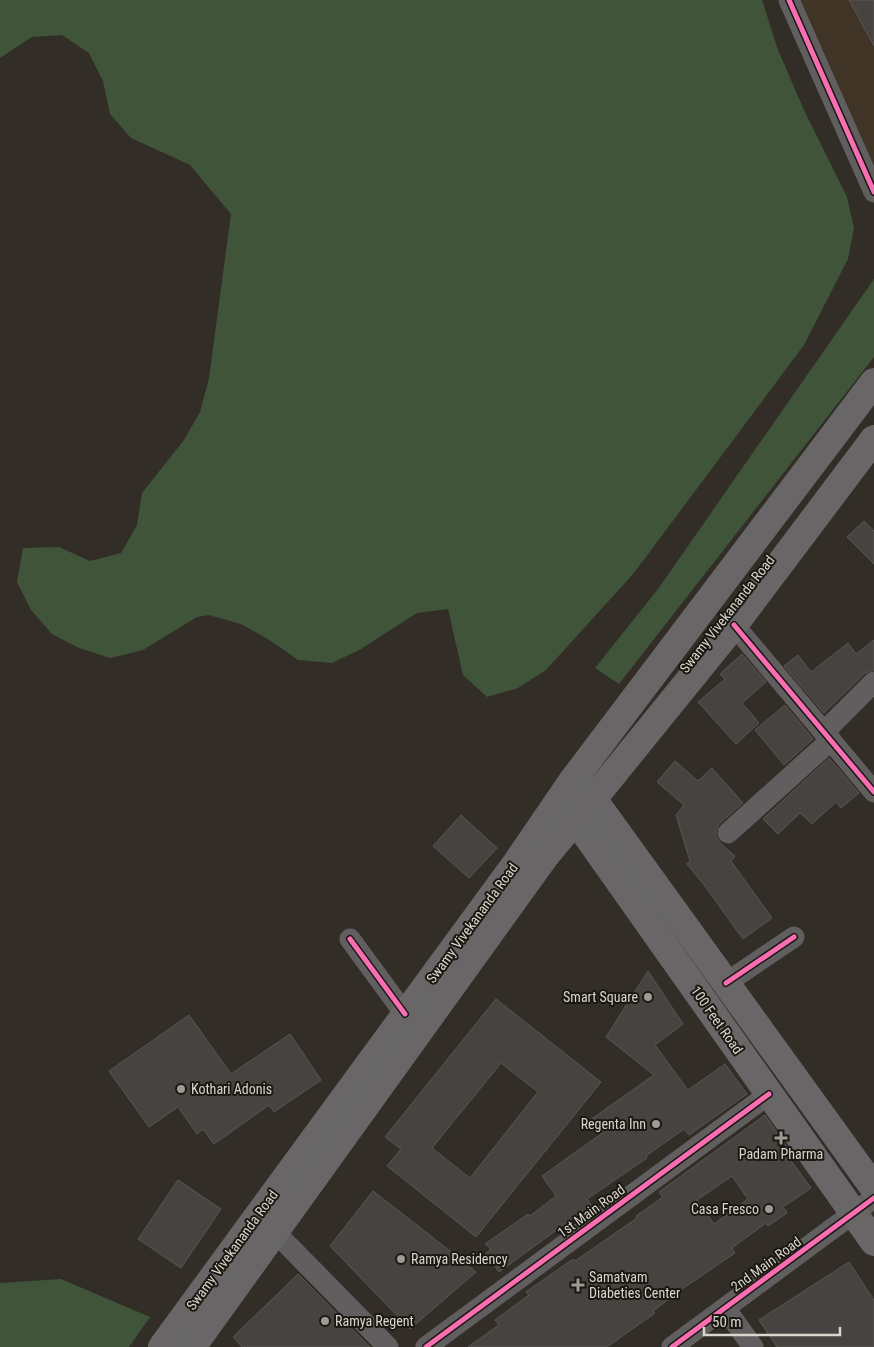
<svg xmlns="http://www.w3.org/2000/svg" width="874" height="1347" viewBox="0 0 874 1347" font-family="'Roboto Condensed',sans-serif">
<rect width="100%" height="100%" fill="#322e27"/>
<!-- medical -->
<path fill="#403427" d="M 800,0 L 874,0 L 874,167 Z"/>
<!-- green -->
<g fill="#3f5439">
<path d="M 0,0 L 762,0 L 778,50 L 804,110 L 847,197 L 854,228 L 848,259 L 804,345 L 634,573 L 546,670 L 518,688 L 487,697 L 463,675 L 448,609 L 417,613 L 361,649 L 332,663 L 298,660 L 271,641 L 241,624 L 209,615 L 197,617 L 143,650 L 110,658 L 79,648 L 52,634 L 31,610 L 17,582 L 23,548 L 59,547 L 90,561 L 121,553 L 137,525 L 142,493 L 184,440 L 200,412 L 209,378 L 231,214 L 190,165 L 131,138 L 110,114 L 103,81 L 89,53 L 62,35 L 32,37 L 0,58 Z"/>
<path d="M 874,279 L 874,357 L 619,684 L 595,668 L 658,589 Z"/>
<path d="M 61,1279 L 150,1317 L 129,1347 L 0,1347 L 0,1283 Z"/>
</g>
<!-- building -->
<g fill="#474340" stroke="#5b5654" fill-rule="evenodd">
<path d="M 849,0 L 874,0 L 874,46 Z"/>
<path d="M 864,521 L 874,531 L 874,564 L 847,537 Z"/>
<path d="M 874,640 L 874,670 L 865,673 L 824,713 L 784,666 L 798,655 L 811,672 L 848,643 L 856,654 Z"/>
<path d="M 742,654 L 766,682 L 742,703 L 759,723 L 736,744 L 698,702 L 725,679 L 720,674 Z"/>
<path d="M 785,705 L 813,739 L 784,765 L 755,730 Z"/>
<path d="M 829,758 L 859,793 L 841,808 L 836,802 L 812,824 L 800,813 L 778,834 L 763,819 Z"/>
<path d="M 675,761 L 698,781 L 712,768 L 743,803 L 719,824 L 716,830 L 716,836 L 719,842 L 735,856 L 731,861 L 772,918 L 743,939 L 705,886 L 687,864 L 690,861 L 676,815 L 684,805 L 657,782 Z"/>
<path d="M 461,815 L 497,848 L 469,878 L 433,846 Z"/>
<path d="M 648,971 L 683,1024 L 655,1045 L 688,1090 L 725,1064 L 747,1094 L 689,1135 L 684,1129 L 646,1156 L 647,1158 L 587,1199 L 591,1205 L 499,1272 L 486,1253 L 491,1249 L 485,1244 L 528,1214 L 530,1216 L 556,1196 L 542,1176 L 601,1134 L 590,1120 L 654,1075 L 606,1037 Z"/>
<path d="M 496,999 L 601,1082 L 476,1237 L 387,1166 L 401,1149 L 385,1137 ZM 501,1063 L 538,1092 L 470,1178 L 432,1148 Z"/>
<path d="M 189,1015 L 231,1074 L 290,1034 L 321,1080 L 274,1112 L 269,1105 L 214,1144 L 203,1129 L 197,1134 L 178,1107 L 149,1127 L 109,1071 Z"/>
<path d="M 765,1115 L 788,1148 L 784,1151 L 811,1188 L 783,1207 L 787,1213 L 768,1226 L 766,1223 L 732,1248 L 735,1253 L 682,1289 L 653,1311 L 655,1313 L 607,1347 L 468,1347 L 499,1325 L 495,1320 L 529,1295 L 526,1292 L 573,1259 L 575,1261 L 637,1218 L 636,1216 L 663,1197 L 659,1192 ZM 732,1176 L 748,1199 L 714,1224 L 697,1200 Z"/>
<path d="M 178,1180 L 221,1209 L 181,1268 L 138,1239 Z"/>
<path d="M 373,1191 L 459,1258 L 452,1266 L 461,1260 L 476,1272 L 410,1329 L 330,1246 Z"/>
<path d="M 849,1262 L 874,1300 L 874,1347 L 777,1347 L 759,1320 Z"/>
<path d="M 298,1274 L 370,1347 L 242,1347 L 233,1337 Z"/>
</g>
<g fill="none" stroke-linecap="round" stroke-linejoin="round">
<!-- minor -->
<g stroke="#605e5e" stroke-width="21">
<path d="M 789,0 L 874,192"/>
<path d="M 734,625 L 874,792"/>
<path d="M 824,732 L 874,682"/>
<path d="M 728,833 L 831,740"/>
<path d="M 350,939 L 405,1014"/>
<path d="M 726,983 L 794,937"/>
<path d="M 275,1232 L 388,1347"/>
<path d="M 725,1308 L 753,1347"/>
<path d="M 426,1347 L 769,1094"/>
<path d="M 672,1347 L 874,1198"/>
</g>
<!-- major -->
<g stroke="#686666" stroke-width="28">
<path d="M 581,788 L 593,799 L 874,1188"/>
<path d="M 565,807 L 575,819 L 874,1242"/>
<path d="M 162,1347 L 517,862 L 573,780 L 874,382"/>
<path d="M 192,1347 L 546,855 L 593,799 L 734,625 L 874,439"/>
</g>
<defs>
<g id="cycleway">
<path d="M 789,0 L 874,192"/>
<path d="M 734,625 L 874,792"/>
<path d="M 350,939 L 405,1014"/>
<path d="M 726,983 L 794,937"/>
<path d="M 426,1347 L 769,1094"/>
<path d="M 672,1347 L 874,1198"/>
</g>
</defs>
<!-- cycleway casing -->
<use href="#cycleway" stroke="#1b1812" stroke-width="8"/>
<!-- cycleway -->
<use href="#cycleway" stroke="#f96db3" stroke-width="5"/>
</g>
<!-- markers -->
<g fill="#9f9b94" stroke="#1b1812" stroke-width="2">
<circle cx="648" cy="997" r="5"/>
<circle cx="181" cy="1089" r="5"/>
<circle cx="656" cy="1124" r="5"/>
<path d="M778.5 1130.5h5v5h5v5h-5v5h-5v-5h-5v-5h5z"/>
<circle cx="769" cy="1209" r="5"/>
<circle cx="401" cy="1259" r="5"/>
<path d="M575.5 1277.5h5v5h5v5h-5v5h-5v-5h-5v-5h5z"/>
<circle cx="325" cy="1321" r="5"/>
</g>
<g text-anchor="middle" dominant-baseline="central" stroke-width="4" stroke-linejoin="round" paint-order="stroke">
<!-- street labels -->
<g font-size="14" fill="#dad6ce" stroke="#1b1812">
<text transform="translate(727 614) rotate(-52)">Swamy Vivekananda Road</text>
<text transform="translate(472 923) rotate(-54)">Swamy Vivekananda Road</text>
<text transform="translate(717 1020) rotate(55)">100 Feet Road</text>
<text transform="translate(591 1211) rotate(-36)">1st Main Road</text>
<text transform="translate(232 1250) rotate(-54)">Swamy Vivekananda Road</text>
<text transform="translate(766 1264) rotate(-36)">2nd Main Road</text>
</g>
<!-- poi labels -->
<g font-size="14" fill="#dad6ce" stroke="#1b1812" text-anchor="start">
<text x="638" y="997" text-anchor="end">Smart Square</text>
<text x="191" y="1089">Kothari Adonis</text>
<text x="646" y="1124" text-anchor="end">Regenta Inn</text>
<text x="781" y="1154" text-anchor="middle">Padam Pharma</text>
<text x="759" y="1209" text-anchor="end">Casa Fresco</text>
<text x="411" y="1259">Ramya Residency</text>
<text x="589" y="1277">Samatvam<tspan x="589" dy="16">Diabeties Center</tspan></text>
<text x="335" y="1321">Ramya Regent</text>
</g>
</g>
<!-- scale -->
<path d="M704 1327v8h136v-8" fill="none" stroke="#dad6ce" stroke-width="2.5"/>
<text x="712" y="1327" font-size="15" fill="#dad6ce" stroke="#1b1812" stroke-width="4" paint-order="stroke">50 m</text>
</svg>
